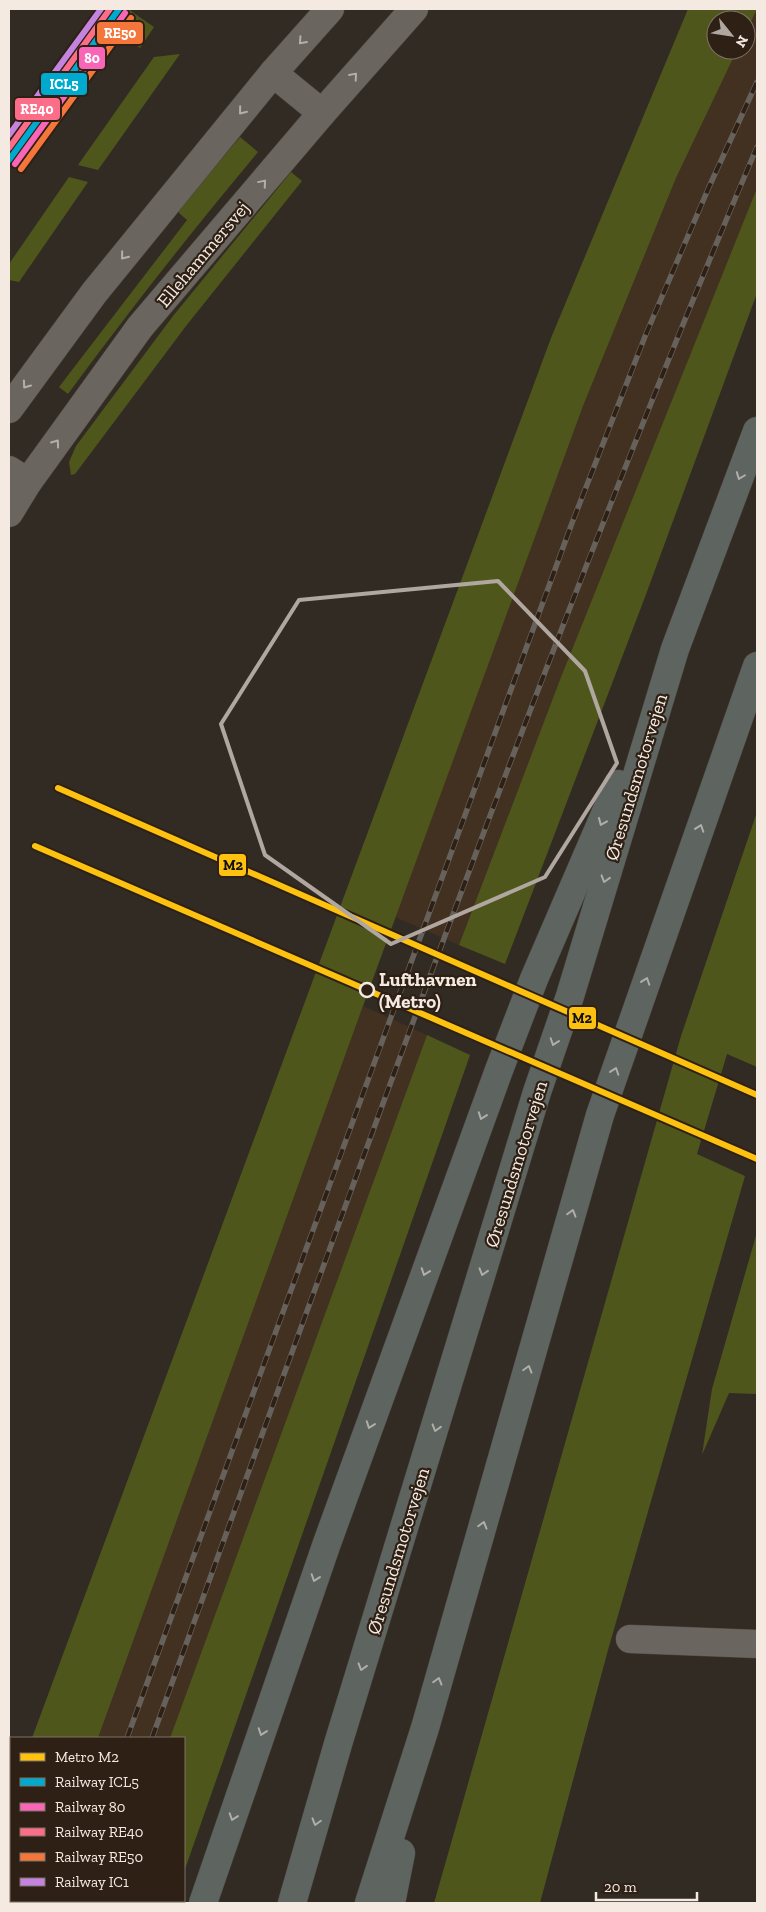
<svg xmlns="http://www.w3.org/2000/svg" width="766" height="1912" viewBox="0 0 766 1912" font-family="'Zilla Slab',serif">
<rect width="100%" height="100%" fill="#322b24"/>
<!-- built -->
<g fill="#423021">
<path d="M 757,9 L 757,188 L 561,677 L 459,945 L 395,917 L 583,406 L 676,178 L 737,50 L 746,50 L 746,32 Z"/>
<path d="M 363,1006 L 427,1035 L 170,1738 L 98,1738 Z"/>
</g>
<!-- green -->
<g fill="#4f561c">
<path d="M 108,9 L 128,9 L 154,27 L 140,48 L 115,29 L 121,19 Z"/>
<path d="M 688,9 L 757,9 L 746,32 L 746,20 L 716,20 L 716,50 L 737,50 L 676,178 L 583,406 L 363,1006 L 98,1738 L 32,1738 L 551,338 Z"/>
<path d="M 180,54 L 98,170 L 78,165 L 154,57 Z"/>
<path d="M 240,137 L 258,152 C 192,231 129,311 68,394 L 59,387 L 187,220 L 179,213 L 179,209 Z"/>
<path d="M 291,172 L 302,181 L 186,326 L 75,474 L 71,475 L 69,462 L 76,446 L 173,316 Z"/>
<path d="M 69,177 L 88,182 L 19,282 L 9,280 L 9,264 Z"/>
<path d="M 757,188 L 757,293 L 645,597 L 505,964 L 459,945 L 561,677 Z"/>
<path d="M 757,812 L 757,1067 L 727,1054 L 697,1154 L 745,1176 L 608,1650 L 540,1903 L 434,1903 L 681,1036 Z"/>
<path d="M 427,1035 L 470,1055 L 184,1872 L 184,1738 L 170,1738 Z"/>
<path d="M 757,1232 L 757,1394 L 729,1393 L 702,1455 L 712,1389 Z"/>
<path d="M 11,1794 L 11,1901 L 39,1901 L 38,1903 L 9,1903 L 9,1800 Z"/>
</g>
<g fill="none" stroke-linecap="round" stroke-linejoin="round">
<defs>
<g id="minor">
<path d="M 273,73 L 322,113"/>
<path d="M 9,409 L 94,293 L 273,73 L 330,9"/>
<path d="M 9,470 L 28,482"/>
<path d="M 9,513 L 28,482 L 140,327 L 322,113 L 414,9"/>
<path d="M 630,1639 L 757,1644"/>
</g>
<g id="highway">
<path d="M 203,1903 L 327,1543 L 499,1070 L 534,979 L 618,784"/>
<path d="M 292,1903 L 338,1744 L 537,1092 L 570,996 L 675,649 L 757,431"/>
<path d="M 369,1903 L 425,1728 L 600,1115 L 757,666"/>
<path d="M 391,1903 L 401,1853"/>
</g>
</defs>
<!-- minor casing -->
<use href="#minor" stroke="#4d4740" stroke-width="29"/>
<!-- highway casing -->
<use href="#highway" stroke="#4d4740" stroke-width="29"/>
<!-- minor -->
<use href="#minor" stroke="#6b6560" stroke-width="28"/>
<!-- highway -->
<use href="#highway" stroke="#5e6460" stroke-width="28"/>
<defs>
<g id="rail">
<path d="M 127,1738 L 572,523 L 646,334 L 709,187 L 757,82"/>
<path d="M 152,1738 C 346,1205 535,669 757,147"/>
<path d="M 67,1903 L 68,1901"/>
<path d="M 91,1903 L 92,1901"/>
</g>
</defs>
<!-- rail casing -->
<use href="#rail" stroke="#66615b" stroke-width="5.5"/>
<!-- rail -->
<use href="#rail" stroke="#2e2014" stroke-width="4" stroke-dasharray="11" stroke-linecap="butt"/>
<defs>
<path id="rail-1" d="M 9,160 L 119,9"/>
<path id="rail-2" d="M 15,164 L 125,13"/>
<path id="rail-3" d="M 9,148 L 110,9"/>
<path id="rail-4" d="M 21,169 L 131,18"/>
<path id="rail-5" d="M 9,135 L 101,9"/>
</defs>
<!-- rail-1 casing -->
<use href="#rail-1" stroke="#2e2014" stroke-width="10"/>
<!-- rail-2 casing -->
<use href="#rail-2" stroke="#2e2014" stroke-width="10"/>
<!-- rail-3 casing -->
<use href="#rail-3" stroke="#2e2014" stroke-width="10"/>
<!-- rail-4 casing -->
<use href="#rail-4" stroke="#2e2014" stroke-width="10"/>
<!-- rail-5 casing -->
<use href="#rail-5" stroke="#2e2014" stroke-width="10"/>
<!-- rail-1 -->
<use href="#rail-1" stroke="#00a9ce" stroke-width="6"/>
<!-- rail-2 -->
<use href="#rail-2" stroke="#fa66b7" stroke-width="6"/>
<!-- rail-3 -->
<use href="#rail-3" stroke="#fb6d88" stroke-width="6"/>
<!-- rail-4 -->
<use href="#rail-4" stroke="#f5763a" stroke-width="6"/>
<!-- rail-5 -->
<use href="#rail-5" stroke="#c483df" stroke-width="6"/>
<defs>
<g id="metro-1">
<path d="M 58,788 L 757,1095"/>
<path d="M 35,846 L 757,1159"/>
</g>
</defs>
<!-- metro-1 casing -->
<use href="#metro-1" stroke="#2e2014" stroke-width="10"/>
<!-- metro-1 -->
<use href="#metro-1" stroke="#fdc110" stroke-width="6"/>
</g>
<!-- one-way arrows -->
<defs><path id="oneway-chevron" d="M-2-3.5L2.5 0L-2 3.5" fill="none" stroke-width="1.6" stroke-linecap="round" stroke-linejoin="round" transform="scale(1.25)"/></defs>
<g stroke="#b6aea8">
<use href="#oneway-chevron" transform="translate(302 41) rotate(132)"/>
<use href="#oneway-chevron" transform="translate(354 76) rotate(-49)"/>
<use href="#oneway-chevron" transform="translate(242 111) rotate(129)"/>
<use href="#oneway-chevron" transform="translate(263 183) rotate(-50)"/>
<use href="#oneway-chevron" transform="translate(124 256) rotate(129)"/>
<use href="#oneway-chevron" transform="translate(26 385) rotate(126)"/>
<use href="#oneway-chevron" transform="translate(56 443) rotate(-54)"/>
</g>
<g stroke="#b0aea8">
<use href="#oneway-chevron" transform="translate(740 476) rotate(111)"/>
<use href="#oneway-chevron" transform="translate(602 822) rotate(113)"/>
<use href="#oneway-chevron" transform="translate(700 828) rotate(-71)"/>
<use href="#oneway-chevron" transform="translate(605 879) rotate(107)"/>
<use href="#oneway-chevron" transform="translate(646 981) rotate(-71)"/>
<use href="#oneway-chevron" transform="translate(554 1042) rotate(109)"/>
<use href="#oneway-chevron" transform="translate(615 1071) rotate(-71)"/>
<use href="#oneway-chevron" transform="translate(482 1116) rotate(110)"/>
<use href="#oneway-chevron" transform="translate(572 1213) rotate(-74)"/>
<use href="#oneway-chevron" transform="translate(425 1272) rotate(110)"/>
<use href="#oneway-chevron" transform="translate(483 1272) rotate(107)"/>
<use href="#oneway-chevron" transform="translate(528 1369) rotate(-74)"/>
<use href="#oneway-chevron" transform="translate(370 1425) rotate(110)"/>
<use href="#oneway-chevron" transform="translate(436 1428) rotate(107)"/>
<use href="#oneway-chevron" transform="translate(483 1525) rotate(-74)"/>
<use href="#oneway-chevron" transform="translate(315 1578) rotate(109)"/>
<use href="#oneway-chevron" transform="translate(362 1667) rotate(107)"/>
<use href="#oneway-chevron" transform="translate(438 1681) rotate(-74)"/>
<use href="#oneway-chevron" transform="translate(262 1732) rotate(109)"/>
<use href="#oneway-chevron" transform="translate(233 1817) rotate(109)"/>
<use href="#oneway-chevron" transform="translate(316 1822) rotate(106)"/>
</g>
<!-- marked area -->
<path fill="none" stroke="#b0a7a0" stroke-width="4" stroke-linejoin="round" d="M 498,581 L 585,671 L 617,763 L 545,877 L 391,944 L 265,855 L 221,724 L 299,600 Z"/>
<!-- markers -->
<circle fill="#2e2014" stroke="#f4eae2" stroke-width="2.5" cx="367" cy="990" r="7"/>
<g text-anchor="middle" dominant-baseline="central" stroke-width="4.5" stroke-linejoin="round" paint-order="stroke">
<!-- street labels -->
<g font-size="19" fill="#f4eae2" stroke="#2e2014">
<text transform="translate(203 254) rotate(-50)">Ellehammersvej</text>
<text transform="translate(636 777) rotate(-73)">Øresundsmotorvejen</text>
<text transform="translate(516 1164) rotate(-73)">Øresundsmotorvejen</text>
<text transform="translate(398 1551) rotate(-73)">Øresundsmotorvejen</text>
</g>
<!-- stop labels -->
<g font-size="19" font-weight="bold" fill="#f4eae2" stroke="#2e2014" text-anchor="start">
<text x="379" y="979">Lufthavnen<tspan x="379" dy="22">(Metro)</tspan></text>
</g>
</g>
<g stroke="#2e2014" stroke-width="2">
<rect x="96" y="21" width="48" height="24" rx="5" fill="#f5763a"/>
<rect x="78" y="46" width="28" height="24" rx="5" fill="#fa66b7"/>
<rect x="40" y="72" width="48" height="24" rx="5" fill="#00a9ce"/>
<rect x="14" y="97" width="47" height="24" rx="5" fill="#fb6d88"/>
<rect x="218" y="853" width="29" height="24" rx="5" fill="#fdc110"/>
<rect x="568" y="1006" width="29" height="24" rx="5" fill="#fdc110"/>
</g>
<g font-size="14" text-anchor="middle" font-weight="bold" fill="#fff">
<text x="120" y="38">RE50</text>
<text x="92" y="63">80</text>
<text x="64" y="89">ICL5</text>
<text x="37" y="114">RE40</text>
</g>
<g font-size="14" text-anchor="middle" font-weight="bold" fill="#111">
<text x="233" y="870">M2</text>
<text x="582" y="1023">M2</text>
</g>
<!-- border -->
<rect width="766" height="1912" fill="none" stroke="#f4eae2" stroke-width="20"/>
<!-- legend -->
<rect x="10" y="1737" width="175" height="165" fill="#2e2014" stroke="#7d7166"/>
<rect x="20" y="1753" width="25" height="8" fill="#fdc110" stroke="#7d7166"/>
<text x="55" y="1762" font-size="15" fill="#f4eae2">Metro M2</text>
<rect x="20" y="1778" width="25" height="8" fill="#00a9ce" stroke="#7d7166"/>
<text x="55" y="1787" font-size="15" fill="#f4eae2">Railway ICL5</text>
<rect x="20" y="1803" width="25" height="8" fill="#fa66b7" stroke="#7d7166"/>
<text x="55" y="1812" font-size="15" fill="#f4eae2">Railway 80</text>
<rect x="20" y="1828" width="25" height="8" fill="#fb6d88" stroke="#7d7166"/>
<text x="55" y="1837" font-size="15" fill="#f4eae2">Railway RE40</text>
<rect x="20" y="1853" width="25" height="8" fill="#f5763a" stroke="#7d7166"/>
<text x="55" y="1862" font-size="15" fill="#f4eae2">Railway RE50</text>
<rect x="20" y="1878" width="25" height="8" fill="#c483df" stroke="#7d7166"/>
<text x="55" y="1887" font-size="15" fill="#f4eae2">Railway IC1</text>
<!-- north arrow -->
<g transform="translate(731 35) rotate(120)"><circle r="24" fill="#2e2014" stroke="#7d7166"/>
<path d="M0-4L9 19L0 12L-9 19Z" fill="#b0a7a0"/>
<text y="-8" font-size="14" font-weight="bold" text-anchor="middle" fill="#f4eae2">N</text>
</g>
<!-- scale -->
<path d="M596 1892v8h101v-8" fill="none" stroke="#f4eae2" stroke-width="2.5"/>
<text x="604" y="1892" font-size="15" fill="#f4eae2" stroke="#2e2014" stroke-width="4" paint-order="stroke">20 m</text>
</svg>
